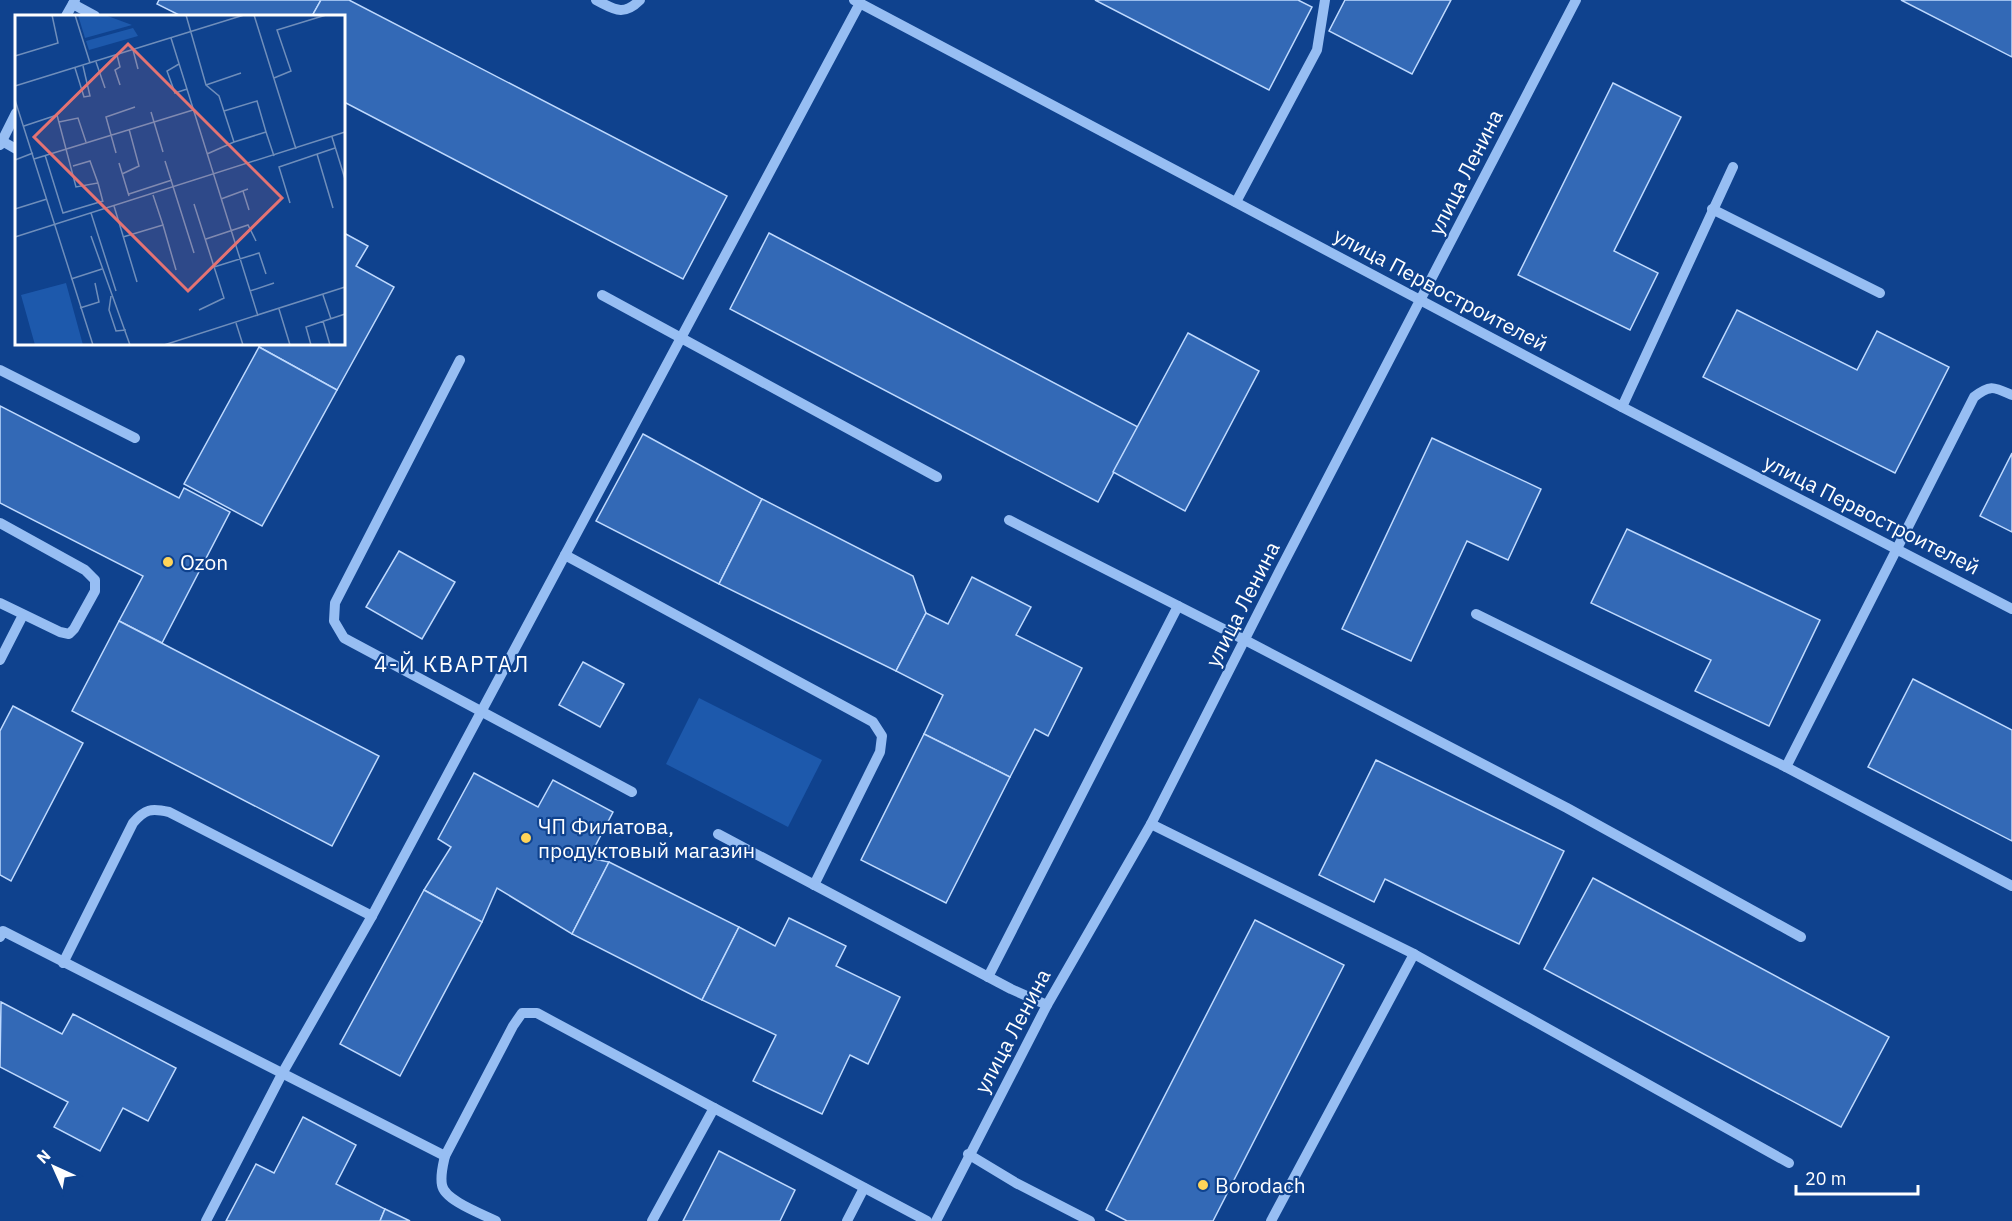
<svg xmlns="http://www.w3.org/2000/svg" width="2012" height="1221" viewBox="0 0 2012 1221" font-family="'IBM Plex Sans',sans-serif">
<rect width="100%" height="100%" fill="#0f428e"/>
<!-- green -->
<path fill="#1d59ac" d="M 699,698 L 822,760 L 788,827 L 666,764 Z"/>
<!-- building -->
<g fill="#3369b6" stroke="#bed9fe" stroke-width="1.5">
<path d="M 159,0 L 321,0 L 312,16 L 181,16 L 157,4 Z"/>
<path d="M 321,0 L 349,0 L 727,196 L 683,279 L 344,102 L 344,16 L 312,16 Z"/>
<path d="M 1095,0 L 1298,0 L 1312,7 L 1269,90 Z"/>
<path d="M 1345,0 L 1451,0 L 1412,74 L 1329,31 Z"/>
<path d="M 1901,0 L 2012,0 L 2012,57 Z"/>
<path d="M 1613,83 L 1681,117 L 1614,251 L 1658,273 L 1630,330 L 1518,275 Z"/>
<path d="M 344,233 L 368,246 L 356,266 L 394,287 L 337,390 L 259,347 L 261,344 L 344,344 Z"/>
<path d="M 769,233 L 1138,427 L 1098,502 L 730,309 Z"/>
<path d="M 1737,310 L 1857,370 L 1877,331 L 1949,367 L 1895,473 L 1703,377 Z"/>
<path d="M 1188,333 L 1259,371 L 1185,511 L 1113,472 Z"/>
<path d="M 259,347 L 337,390 L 262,526 L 184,484 Z"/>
<path d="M 0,406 L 179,498 L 184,488 L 230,512 L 162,643 L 119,621 L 143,576 L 0,503 Z"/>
<path d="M 643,434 L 762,499 L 719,584 L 596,521 Z"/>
<path d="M 1432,438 L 1541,489 L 1508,560 L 1467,541 L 1411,661 L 1342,629 Z"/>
<path d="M 2012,453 L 2012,532 L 1980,516 Z"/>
<path d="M 762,499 L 913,576 L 926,613 L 896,671 L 719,584 Z"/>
<path d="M 1627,529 L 1820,620 L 1769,726 L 1695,691 L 1711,660 L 1591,603 Z"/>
<path d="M 399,551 L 455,582 L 422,639 L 366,607 Z"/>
<path d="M 972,577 L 1031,607 L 1016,635 L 1082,668 L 1048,736 L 1035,729 L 1010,777 L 924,734 L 943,695 L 896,671 L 926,613 L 948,624 Z"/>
<path d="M 119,621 L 379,756 L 332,846 L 72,711 Z"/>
<path d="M 583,662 L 624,684 L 600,727 L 559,705 Z"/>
<path d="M 1913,679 L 2012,730 L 2012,841 L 1868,767 Z"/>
<path d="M 13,706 L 83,743 L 11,881 L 0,875 L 0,731 Z"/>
<path d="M 924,734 L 1010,777 L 946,903 L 861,860 Z"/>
<path d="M 1376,760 L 1564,851 L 1519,944 L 1385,879 L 1374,902 L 1319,875 Z"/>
<path d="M 474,773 L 538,807 L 553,780 L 613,812 L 589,858 L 609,862 L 572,934 L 497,888 L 482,922 L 424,890 L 451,847 L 438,839 Z"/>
<path d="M 609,862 L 739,927 L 702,1000 L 572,934 Z"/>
<path d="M 1593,878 L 1889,1037 L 1841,1127 L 1544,969 Z"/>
<path d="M 424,890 L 482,922 L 400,1076 L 340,1044 Z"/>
<path d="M 789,918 L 846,946 L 836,966 L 900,997 L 868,1064 L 850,1055 L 822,1114 L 753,1081 L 776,1035 L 702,1000 L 739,927 L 775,946 Z"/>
<path d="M 1255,920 L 1344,965 L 1213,1221 L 1127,1221 L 1106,1210 Z"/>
<path d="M 1,1002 L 62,1034 L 73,1014 L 176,1068 L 148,1121 L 123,1108 L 100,1151 L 54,1127 L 68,1102 L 0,1067 Z"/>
<path d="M 303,1117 L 356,1145 L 336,1184 L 385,1209 L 380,1221 L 226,1221 L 256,1164 L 274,1173 Z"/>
<path d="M 719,1151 L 795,1190 L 780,1221 L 683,1221 Z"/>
<path d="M 385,1209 L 410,1221 L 380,1221 Z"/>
</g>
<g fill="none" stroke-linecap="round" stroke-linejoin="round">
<!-- minor -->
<g stroke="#97bef3" stroke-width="10">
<path d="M 596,0 C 614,9 623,17 640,0"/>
<path d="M 854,0 L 1622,407 L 2012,609"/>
<path d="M 73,4 L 95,16"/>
<path d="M 66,16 L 75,0"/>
<path d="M 2,141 L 16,149"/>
<path d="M 0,145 L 16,113"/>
<path d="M 1236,202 L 1317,50 L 1325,0"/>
<path d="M 1712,209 L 1880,293"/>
<path d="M 602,295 L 937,477"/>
<path d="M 460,360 L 335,603 L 334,621 L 344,638 L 632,792"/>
<path d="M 0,370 L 135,438"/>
<path d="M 1622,407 L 1733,167"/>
<path d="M 1009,520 L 1245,640 L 1567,808 L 1801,937"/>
<path d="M 0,523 L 85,570 L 95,580 L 95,591 L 74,629 L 69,634 L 60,632 L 0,603"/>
<path d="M 565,555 L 873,722 L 882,736 L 880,752 L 814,885"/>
<path d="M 1476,614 L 1786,767 L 2012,886"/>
<path d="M 0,660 L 23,615"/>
<path d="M 1786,767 L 1974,397 C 1990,384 1994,387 2012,395"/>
<path d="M 1151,824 L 1414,954 L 1271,1221"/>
<path d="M 718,834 L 1011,989 L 1047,1005"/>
<path d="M 0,937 L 3,931 L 445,1156"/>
<path d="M 1414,954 L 1789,1163"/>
<path d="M 63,963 L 133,823 C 145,809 151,808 169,812 L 372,916"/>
<path d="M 988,977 L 1178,606"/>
<path d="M 714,1108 L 927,1221"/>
<path d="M 968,1154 L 1016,1183 L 1090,1221"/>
<path d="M 206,1221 L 283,1072 L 372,916 L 860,3"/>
<path d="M 496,1221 C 482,1214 444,1200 442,1185 C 440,1175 443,1165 445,1156 L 513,1026 L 522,1013 L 537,1013 L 714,1108 L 652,1221"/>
<path d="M 847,1221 L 864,1188"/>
<path d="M 936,1221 L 1047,1005 L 1151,824 L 1280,570 L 1576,0"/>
</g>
</g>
<!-- markers -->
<g fill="#ffd459" stroke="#0f428e" stroke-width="2">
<circle cx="168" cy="562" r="6"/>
<circle cx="526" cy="838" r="6"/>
<circle cx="1203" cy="1185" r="6"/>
</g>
<g text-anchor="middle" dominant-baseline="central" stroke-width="4.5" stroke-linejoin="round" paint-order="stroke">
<!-- street labels -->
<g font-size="21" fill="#fff" stroke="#0f428e">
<text transform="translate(1465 172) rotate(-63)">улица Ленина</text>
<text transform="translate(1441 289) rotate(28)">улица Первостроителей</text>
<text transform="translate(1872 514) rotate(27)">улица Первостроителей</text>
<text transform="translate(1242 604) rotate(-63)">улица Ленина</text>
<text transform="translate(1012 1031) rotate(-62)">улица Ленина</text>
</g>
<!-- poi labels -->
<g font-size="21" fill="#fff" stroke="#0f428e" text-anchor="start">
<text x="180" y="562">Ozon</text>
<text x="538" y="826">ЧП Филатова,<tspan x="538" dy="24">продуктовый магазин</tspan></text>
<text x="1215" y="1185">Borodach</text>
</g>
<!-- neighbourhood labels -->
<g font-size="22" letter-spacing="1.5" fill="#fff" stroke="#0f428e">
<text x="452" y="663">4-Й КВАРТАЛ</text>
</g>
</g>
<!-- overview -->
<g transform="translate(15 15)">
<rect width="330" height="330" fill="#0f428e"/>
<path d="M 63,0 L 90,0 L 117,10 L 70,23 ZM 118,13 L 123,21 L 74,35 L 71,26 ZM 51,268 L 68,330 L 20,330 L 6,280 Z" fill="#1d59ac"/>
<path fill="none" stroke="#6f8ebb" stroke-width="1.5" d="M 60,0 L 75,48M 171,0 L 191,70 L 204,81 L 219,127 L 251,117 L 259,141M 239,0 L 281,134M 156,23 L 243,301M 118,35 L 123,54M 102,40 L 105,52 L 100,55 L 105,70M 0,41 L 43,28 L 37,0M 81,47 L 90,73M 164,49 L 152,56 L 160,78 L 172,74M 60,53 L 69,82 L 75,81 L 68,51M 259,63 L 276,56 L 262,15 L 311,0M 191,70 L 226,58M 0,71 L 229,0M 0,85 L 78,330M 209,96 L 242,86 L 251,117M 136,97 L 148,137M 44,107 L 63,103 L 71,127M 9,111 L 42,100 L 61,172 L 83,168 L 75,146 L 58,151M 317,122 L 330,164M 101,138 L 91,102 L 120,92M 192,139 L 219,127M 302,139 L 318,193M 30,140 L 48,198 L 88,186M 19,144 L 178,95M 0,145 L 18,138M 150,146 L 179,238M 104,148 L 114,181M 107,159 L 124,151 L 114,114M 83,168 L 88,187M 228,176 L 234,195M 114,179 L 157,165M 206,184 L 233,174M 275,188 L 264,152 L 320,133M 179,189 L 209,283 L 184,295M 99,191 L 122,267M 0,194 L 32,184M 76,198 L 101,276M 148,210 L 161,255M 76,221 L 115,330M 0,222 L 330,117M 108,222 L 148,210 L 138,180M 191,224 L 233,210 L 241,226M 199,252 L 244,238 L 251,259M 56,264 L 87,254M 235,276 L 259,268M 308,280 L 316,304M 96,281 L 94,295 L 101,316 L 111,315M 65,293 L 84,287 L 80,268M 264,294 L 275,330M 308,306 L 315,330M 221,308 L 228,330M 149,330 L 330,272M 296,330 L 291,312 L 330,299"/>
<path fill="#e47373" fill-opacity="0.15" stroke="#e47373" stroke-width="3" d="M 113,29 L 267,183 L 173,276 L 19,122 Z"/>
<rect width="330" height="330" fill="none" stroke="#fff" stroke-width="3"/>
</g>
<!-- north arrow -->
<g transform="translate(54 1167) rotate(315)" stroke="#0f428e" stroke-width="4.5" paint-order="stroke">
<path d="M0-4.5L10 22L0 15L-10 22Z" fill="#ffffff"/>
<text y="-9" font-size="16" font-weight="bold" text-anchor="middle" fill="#ffffff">N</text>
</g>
<!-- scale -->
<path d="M1796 1185v9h122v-9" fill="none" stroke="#ffffff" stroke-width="3"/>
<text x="1805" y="1185" font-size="18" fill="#ffffff" stroke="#0f428e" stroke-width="4.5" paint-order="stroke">20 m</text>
</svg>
